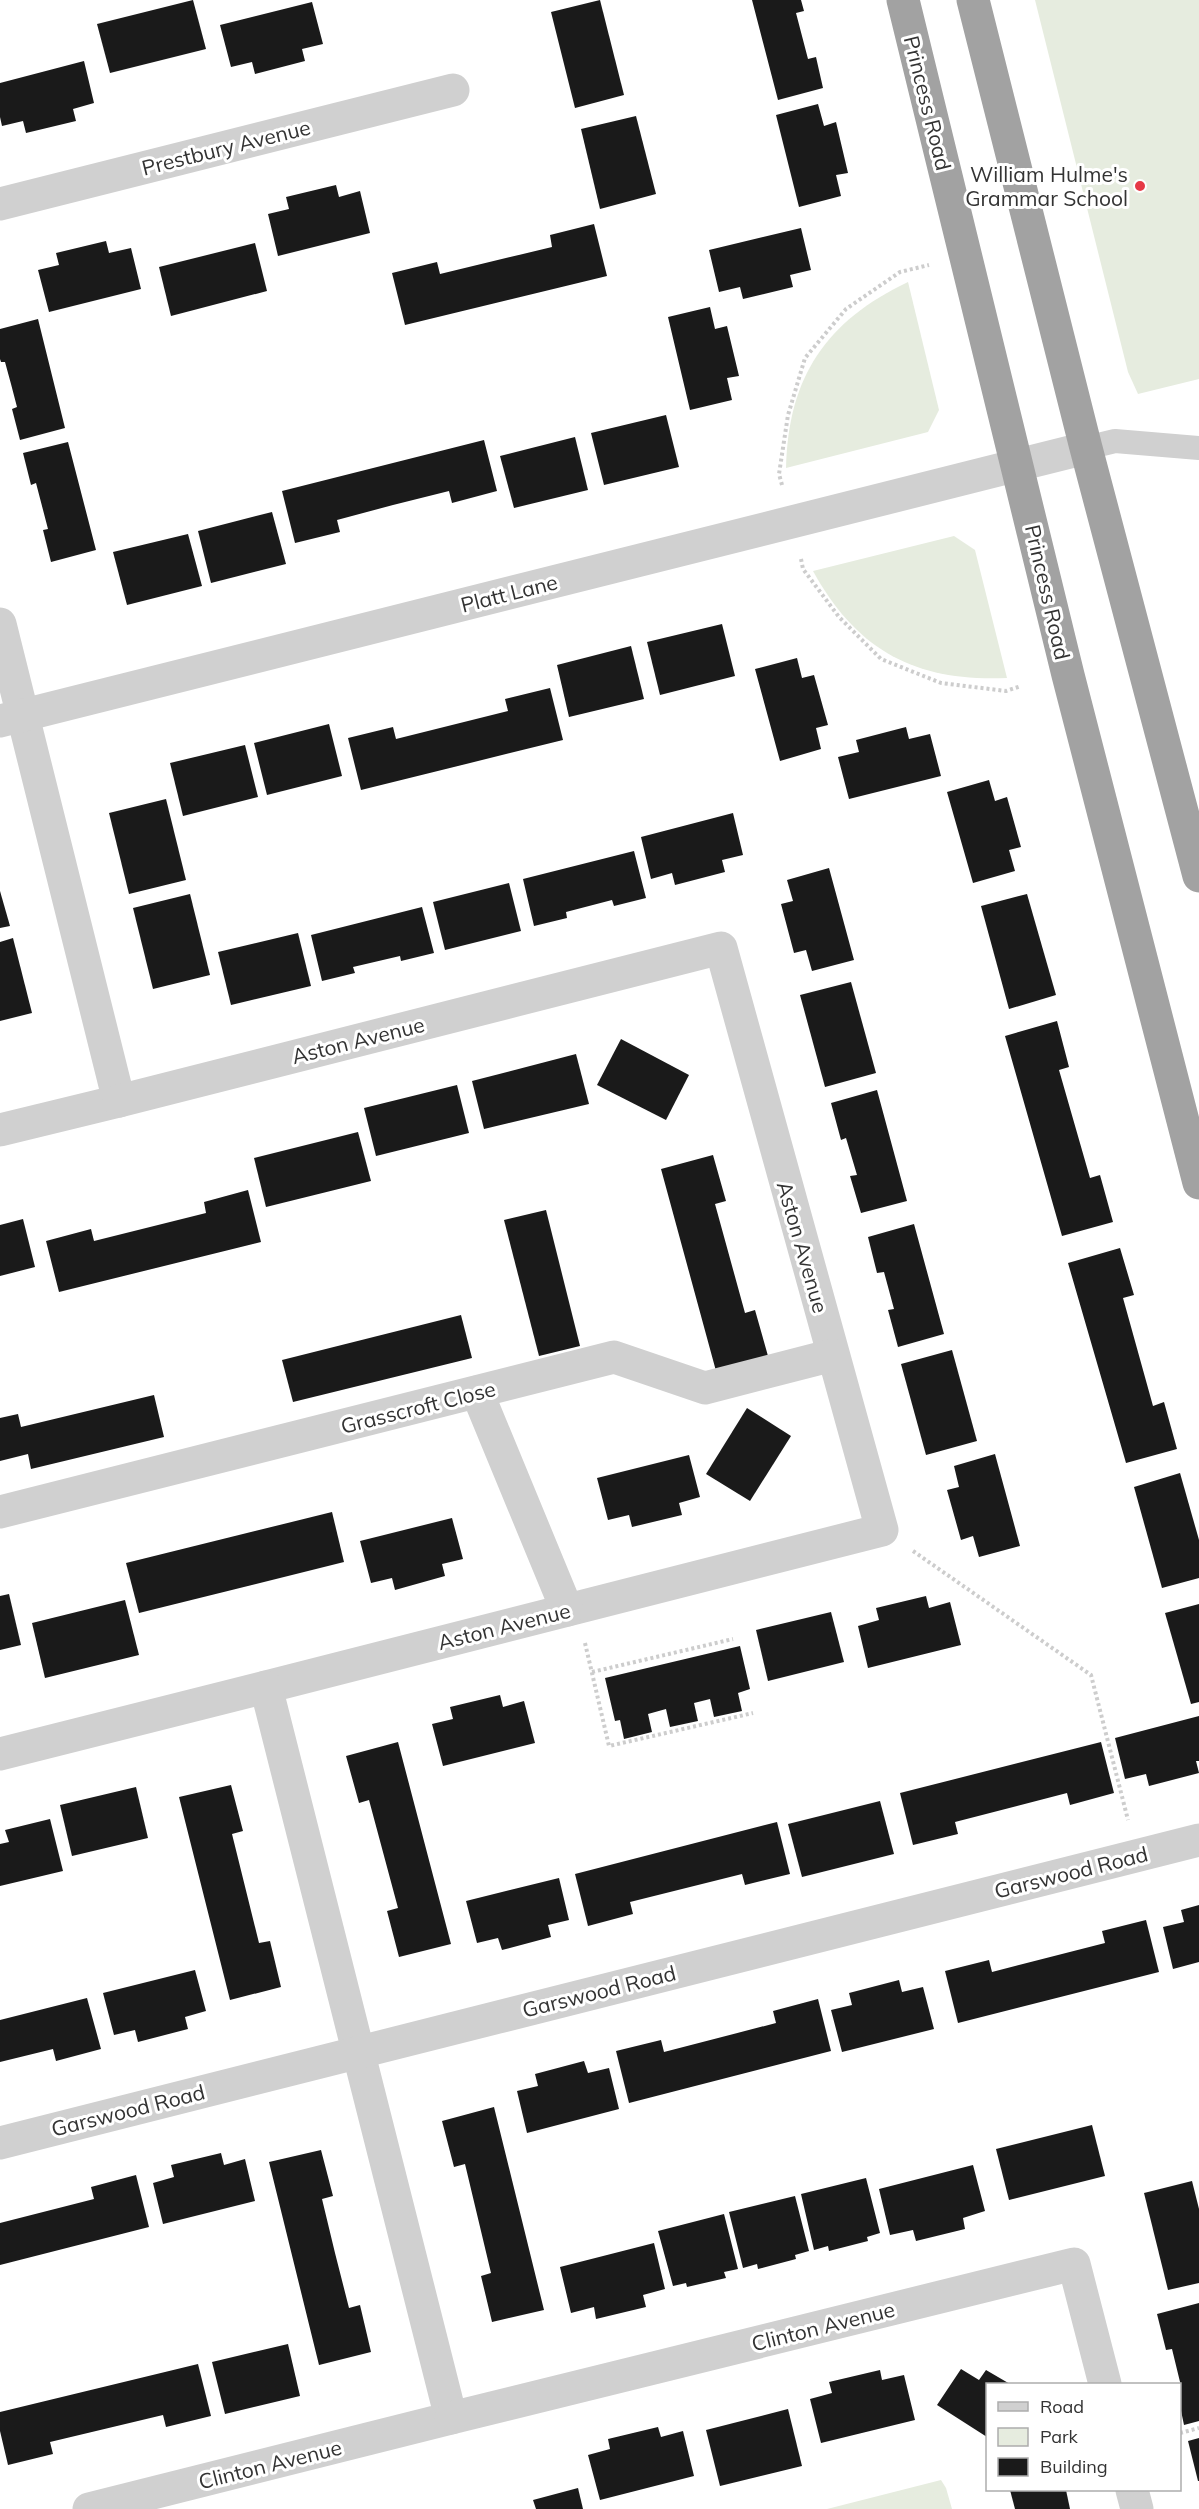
<svg xmlns="http://www.w3.org/2000/svg" width="1199" height="2509" viewBox="0 0 1199 2509" font-family="Mulish,sans-serif">
<rect width="100%" height="100%" fill="#fff"/>
<!-- green -->
<g fill="#e6ecdf">
<path d="M 1035,0 L 1199,0 L 1199,379 L 1138,394 L 1128,372 Z"/>
<path d="M 908,282 L 939,410 L 928,432 L 786,468 C 788,377 826,321 908,282 Z"/>
<path d="M 954,536 L 975,550 L 1007,678 C 916,682 857,651 813,571 Z"/>
<path d="M 941,2480 L 946,2488 L 952,2509 L 827,2509 Z"/>
</g>
<!-- building -->
<g fill="#1a1a1a">
<path d="M 193,0 L 206,49 L 110,73 L 97,24 Z"/>
<path d="M 600,0 L 624,95 L 575,108 L 551,12 Z"/>
<path d="M 752,0 L 801,0 L 804,11 L 796,13 L 808,59 L 816,57 L 823,88 L 778,100 Z"/>
<path d="M 312,2 L 323,44 L 302,49 L 305,61 L 255,74 L 252,62 L 231,67 L 220,25 Z"/>
<path d="M 84,61 L 94,103 L 73,109 L 76,121 L 26,133 L 23,121 L 2,126 L 0,117 L 0,83 Z"/>
<path d="M 818,104 L 824,126 L 836,122 L 848,173 L 836,175 L 841,196 L 799,207 L 776,115 Z"/>
<path d="M 636,116 L 656,194 L 600,209 L 581,129 Z"/>
<path d="M 336,185 L 339,197 L 360,191 L 370,233 L 278,256 L 268,214 L 289,209 L 286,197 Z"/>
<path d="M 594,224 L 607,276 L 405,325 L 392,273 L 437,262 L 440,274 L 552,247 L 550,235 Z"/>
<path d="M 801,228 L 811,270 L 790,275 L 793,287 L 743,299 L 740,287 L 719,292 L 709,250 Z"/>
<path d="M 106,241 L 109,253 L 131,248 L 141,289 L 49,312 L 38,270 L 59,265 L 56,253 Z"/>
<path d="M 255,243 L 267,291 L 171,316 L 159,267 Z"/>
<path d="M 710,307 L 715,329 L 727,326 L 739,376 L 727,378 L 732,400 L 690,410 L 668,317 Z"/>
<path d="M 38,319 L 65,428 L 20,440 L 12,409 L 17,407 L 11,384 L 5,362 L 1,362 L 0,359 L 0,329 Z"/>
<path d="M 666,415 L 679,467 L 604,485 L 591,433 Z"/>
<path d="M 575,437 L 588,490 L 514,508 L 500,456 Z"/>
<path d="M 484,440 L 497,491 L 452,503 L 449,491 L 393,505 L 337,520 L 340,532 L 295,543 L 282,491 Z"/>
<path d="M 68,442 L 96,550 L 51,562 L 43,530 L 48,529 L 36,483 L 31,485 L 23,453 Z"/>
<path d="M 272,512 L 286,564 L 211,583 L 198,531 Z"/>
<path d="M 188,534 L 202,586 L 127,605 L 113,552 Z"/>
<path d="M 722,624 L 735,676 L 660,695 L 647,642 Z"/>
<path d="M 631,646 L 644,699 L 569,717 L 557,665 Z"/>
<path d="M 797,658 L 802,678 L 814,675 L 828,725 L 816,728 L 821,749 L 780,761 L 755,669 Z"/>
<path d="M 550,688 L 563,740 L 361,790 L 348,738 L 393,727 L 396,739 L 508,711 L 505,699 Z"/>
<path d="M 329,724 L 342,776 L 267,795 L 254,743 Z"/>
<path d="M 906,727 L 909,739 L 930,734 L 941,776 L 849,799 L 838,757 L 859,752 L 856,740 Z"/>
<path d="M 245,745 L 258,797 L 183,816 L 170,763 Z"/>
<path d="M 989,780 L 995,801 L 1007,797 L 1021,847 L 1009,850 L 1015,871 L 973,883 L 947,792 Z"/>
<path d="M 166,799 L 186,880 L 129,894 L 109,813 Z"/>
<path d="M 733,813 L 743,855 L 722,860 L 725,872 L 675,885 L 672,873 L 651,879 L 641,837 Z"/>
<path d="M 634,851 L 646,898 L 614,906 L 612,900 L 566,912 L 567,918 L 534,926 L 523,879 Z"/>
<path d="M 829,868 L 854,960 L 812,971 L 806,950 L 794,953 L 781,904 L 793,901 L 787,880 Z"/>
<path d="M 509,883 L 521,931 L 445,950 L 433,902 Z"/>
<path d="M 0,891 L 10,926 L 0,928 Z"/>
<path d="M 190,894 L 210,975 L 153,989 L 133,908 Z"/>
<path d="M 1027,894 L 1056,995 L 1009,1009 L 981,906 Z"/>
<path d="M 422,907 L 434,953 L 401,961 L 400,956 L 353,967 L 355,973 L 322,981 L 311,935 Z"/>
<path d="M 298,933 L 311,986 L 231,1005 L 218,952 Z"/>
<path d="M 13,938 L 32,1013 L 0,1021 L 0,942 Z"/>
<path d="M 851,982 L 876,1073 L 825,1087 L 800,995 Z"/>
<path d="M 1057,1021 L 1069,1067 L 1059,1070 L 1090,1178 L 1100,1175 L 1113,1222 L 1062,1236 L 1005,1036 Z"/>
<path d="M 621,1039 L 689,1075 L 666,1120 L 597,1085 Z"/>
<path d="M 576,1054 L 589,1104 L 484,1129 L 472,1081 Z"/>
<path d="M 457,1085 L 469,1133 L 376,1156 L 364,1108 Z"/>
<path d="M 877,1090 L 907,1201 L 861,1213 L 850,1176 L 857,1175 L 846,1138 L 841,1140 L 831,1103 Z"/>
<path d="M 358,1132 L 371,1181 L 266,1207 L 254,1158 Z"/>
<path d="M 713,1155 L 726,1201 L 715,1204 L 745,1313 L 755,1310 L 768,1356 L 716,1371 L 661,1169 Z"/>
<path d="M 248,1190 L 261,1242 L 59,1292 L 46,1241 L 91,1229 L 94,1241 L 206,1213 L 204,1202 Z"/>
<path d="M 546,1210 L 580,1346 L 539,1356 L 504,1220 Z"/>
<path d="M 23,1219 L 35,1267 L 0,1276 L 0,1225 Z"/>
<path d="M 914,1224 L 944,1334 L 898,1347 L 888,1310 L 894,1309 L 884,1272 L 877,1273 L 868,1237 Z"/>
<path d="M 1120,1248 L 1134,1295 L 1123,1298 L 1153,1406 L 1164,1402 L 1177,1449 L 1126,1463 L 1068,1263 Z"/>
<path d="M 461,1315 L 472,1358 L 293,1402 L 282,1360 Z"/>
<path d="M 952,1350 L 977,1441 L 926,1455 L 901,1364 Z"/>
<path d="M 154,1395 L 164,1437 L 31,1469 L 28,1454 L 0,1461 L 0,1418 L 18,1414 L 21,1427 Z"/>
<path d="M 747,1408 L 791,1436 L 750,1501 L 706,1474 Z"/>
<path d="M 995,1454 L 1020,1546 L 979,1557 L 973,1536 L 961,1540 L 947,1490 L 959,1487 L 954,1466 Z"/>
<path d="M 689,1455 L 700,1497 L 679,1503 L 682,1515 L 632,1527 L 629,1515 L 608,1520 L 597,1478 Z"/>
<path d="M 1180,1473 L 1199,1540 L 1199,1578 L 1162,1588 L 1134,1487 Z"/>
<path d="M 332,1512 L 344,1562 L 139,1613 L 126,1563 Z"/>
<path d="M 452,1518 L 463,1559 L 442,1564 L 445,1576 L 395,1590 L 392,1578 L 371,1583 L 360,1541 Z"/>
<path d="M 9,1594 L 21,1645 L 0,1650 L 0,1596 Z"/>
<path d="M 926,1596 L 929,1608 L 950,1602 L 961,1645 L 868,1668 L 858,1626 L 879,1620 L 876,1608 Z"/>
<path d="M 125,1600 L 139,1655 L 45,1678 L 32,1623 Z"/>
<path d="M 1199,1604 L 1199,1702 L 1191,1704 L 1165,1613 Z"/>
<path d="M 831,1612 L 844,1662 L 768,1681 L 756,1630 Z"/>
<path d="M 740,1646 L 750,1689 L 738,1693 L 742,1711 L 714,1717 L 710,1699 L 694,1703 L 698,1721 L 670,1727 L 666,1709 L 648,1714 L 652,1732 L 624,1739 L 620,1720 L 615,1721 L 605,1678 Z"/>
<path d="M 500,1695 L 503,1707 L 524,1701 L 535,1743 L 443,1766 L 432,1724 L 453,1719 L 450,1707 Z"/>
<path d="M 1199,1716 L 1199,1761 L 1196,1761 L 1199,1773 L 1149,1786 L 1146,1774 L 1125,1779 L 1115,1738 Z"/>
<path d="M 398,1742 L 451,1944 L 399,1957 L 387,1911 L 398,1908 L 369,1800 L 359,1803 L 346,1756 Z"/>
<path d="M 1101,1742 L 1114,1793 L 1070,1805 L 1067,1793 L 955,1822 L 958,1834 L 913,1845 L 900,1793 Z"/>
<path d="M 231,1785 L 243,1831 L 232,1834 L 259,1943 L 270,1941 L 281,1987 L 230,2000 L 179,1797 Z"/>
<path d="M 136,1787 L 148,1838 L 72,1856 L 60,1805 Z"/>
<path d="M 880,1801 L 894,1854 L 802,1877 L 788,1824 Z"/>
<path d="M 50,1819 L 63,1871 L 0,1886 L 0,1844 L 9,1842 L 5,1830 Z"/>
<path d="M 777,1822 L 790,1874 L 745,1885 L 742,1874 L 630,1902 L 633,1914 L 588,1926 L 575,1874 Z"/>
<path d="M 559,1878 L 569,1920 L 548,1925 L 551,1937 L 502,1950 L 498,1938 L 477,1943 L 466,1901 Z"/>
<path d="M 1199,1905 L 1199,1962 L 1173,1969 L 1163,1927 L 1184,1922 L 1181,1910 Z"/>
<path d="M 1146,1920 L 1159,1972 L 958,2023 L 945,1971 L 989,1960 L 992,1972 L 1105,1943 L 1102,1931 Z"/>
<path d="M 195,1970 L 206,2011 L 185,2017 L 188,2029 L 138,2042 L 135,2030 L 114,2035 L 103,1993 Z"/>
<path d="M 899,1980 L 902,1992 L 923,1987 L 934,2029 L 842,2052 L 831,2010 L 852,2005 L 849,1993 Z"/>
<path d="M 87,1998 L 101,2049 L 56,2061 L 53,2049 L 0,2062 L 0,2020 Z"/>
<path d="M 818,1999 L 831,2051 L 629,2103 L 616,2051 L 661,2040 L 664,2052 L 776,2023 L 773,2011 Z"/>
<path d="M 584,2061 L 588,2073 L 609,2068 L 619,2109 L 527,2133 L 517,2091 L 538,2086 L 535,2074 Z"/>
<path d="M 494,2107 L 544,2310 L 492,2322 L 481,2276 L 491,2273 L 465,2164 L 454,2167 L 442,2121 Z"/>
<path d="M 1092,2125 L 1105,2176 L 1009,2200 L 996,2149 Z"/>
<path d="M 321,2150 L 333,2196 L 322,2199 L 335,2253 L 349,2308 L 360,2305 L 371,2352 L 319,2365 L 269,2162 Z"/>
<path d="M 221,2153 L 224,2165 L 245,2159 L 255,2201 L 163,2224 L 153,2183 L 174,2177 L 171,2165 Z"/>
<path d="M 973,2165 L 985,2211 L 963,2218 L 965,2229 L 916,2241 L 913,2230 L 890,2235 L 879,2189 Z"/>
<path d="M 136,2175 L 149,2227 L 0,2265 L 0,2223 L 94,2199 L 91,2187 Z"/>
<path d="M 866,2178 L 880,2233 L 867,2237 L 868,2241 L 829,2251 L 828,2246 L 814,2250 L 801,2194 Z"/>
<path d="M 1192,2181 L 1199,2209 L 1199,2283 L 1168,2290 L 1144,2193 Z"/>
<path d="M 795,2196 L 809,2251 L 795,2255 L 796,2259 L 758,2269 L 757,2264 L 743,2268 L 729,2212 Z"/>
<path d="M 724,2214 L 738,2269 L 724,2272 L 726,2278 L 687,2287 L 686,2283 L 673,2286 L 658,2231 Z"/>
<path d="M 654,2243 L 665,2289 L 643,2295 L 646,2307 L 596,2319 L 594,2307 L 571,2313 L 560,2267 Z"/>
<path d="M 1199,2303 L 1199,2421 L 1184,2425 L 1180,2406 L 1181,2386 L 1172,2349 L 1166,2350 L 1157,2314 Z"/>
<path d="M 288,2344 L 300,2396 L 225,2414 L 212,2362 Z"/>
<path d="M 198,2364 L 211,2416 L 166,2427 L 163,2415 L 50,2442 L 53,2454 L 8,2465 L 0,2431 L 0,2412 Z"/>
<path d="M 961,2369 L 979,2380 L 986,2370 L 1010,2384 L 987,2385 L 987,2437 L 937,2405 Z"/>
<path d="M 880,2370 L 882,2380 L 904,2375 L 915,2420 L 821,2443 L 810,2399 L 832,2393 L 829,2382 Z"/>
<path d="M 788,2409 L 802,2466 L 720,2486 L 706,2430 Z"/>
<path d="M 658,2427 L 661,2437 L 683,2431 L 694,2476 L 600,2500 L 588,2455 L 610,2449 L 608,2439 Z"/>
<path d="M 1199,2438 L 1199,2481 L 1198,2481 L 1188,2441 Z"/>
<path d="M 578,2488 L 583,2509 L 536,2509 L 533,2500 Z"/>
<path d="M 1010,2490 L 1066,2490 L 1070,2509 L 1015,2509 Z"/>
</g>
<g fill="none" stroke-linecap="round" stroke-linejoin="round">
<!-- path -->
<g stroke="#cdcdcd" stroke-width="4" stroke-dasharray="3 3" stroke-linecap="butt">
<path d="M 782,485 L 779,474 L 788,415 L 805,358 L 846,309 L 900,272 L 929,265"/>
<path d="M 801,559 L 803,569 L 839,617 L 881,659 L 941,683 L 1006,691 L 1021,686"/>
<path d="M 913,1551 L 1091,1675 L 1128,1820"/>
<path d="M 585,1643 L 609,1746 L 753,1713"/>
<path d="M 592,1672 L 733,1639"/>
<path d="M 1180,2433 L 1199,2428"/>
</g>
<!-- service -->
<path stroke="#d0d0d0" stroke-width="24" d="M 1086,448 L 1115,441 L 1199,448"/>
<!-- minor -->
<g stroke="#d0d0d0" stroke-width="33">
<path d="M 0,204 L 453,90"/>
<path d="M 0,624 L 119,1101 L 0,1130"/>
<path d="M 119,1101 L 721,948 L 882,1530 L 266,1687"/>
<path d="M 477,1392 L 567,1610"/>
<path d="M 0,1512 L 614,1357 L 705,1388 L 833,1355"/>
<path d="M 0,1754 L 266,1687 L 451,2418 L 89,2509"/>
<path d="M 0,2143 L 1199,1840"/>
<path d="M 451,2418 L 1074,2264 L 1105,2384"/>
<path d="M 1132,2490 L 1137,2509"/>
</g>
<!-- tertiary -->
<path stroke="#d0d0d0" stroke-width="33" d="M 0,721 L 1086,448"/>
<!-- trunk -->
<g stroke="#a2a2a2" stroke-width="33">
<path d="M 903,0 L 1068,675 L 1199,1183"/>
<path d="M 973,0 L 1086,448 L 1199,876"/>
</g>
</g>
<!-- markers -->
<circle fill="#e63946" stroke="#fff" stroke-width="2" cx="1140" cy="186" r="6"/>
<g text-anchor="middle" dominant-baseline="central" stroke-width="6" stroke-linejoin="round" paint-order="stroke">
<!-- street labels -->
<g font-size="21" fill="#333" stroke="#fff">
<text transform="translate(928 103) rotate(76)">Princess Road</text>
<text transform="translate(226 147) rotate(-14)">Prestbury Avenue</text>
<text transform="translate(1048 592) rotate(77)">Princess Road</text>
<text transform="translate(509 593) rotate(-14)">Platt Lane</text>
<text transform="translate(358 1040) rotate(-14)">Aston Avenue</text>
<text transform="translate(803 1247) rotate(74)">Aston Avenue</text>
<text transform="translate(418 1407) rotate(-14)">Grasscroft Close</text>
<text transform="translate(504 1626) rotate(-14)">Aston Avenue</text>
<text transform="translate(1071 1872) rotate(-14)">Garswood Road</text>
<text transform="translate(599 1991) rotate(-14)">Garswood Road</text>
<text transform="translate(128 2110) rotate(-14)">Garswood Road</text>
<text transform="translate(823 2326) rotate(-14)">Clinton Avenue</text>
<text transform="translate(270 2464) rotate(-14)">Clinton Avenue</text>
</g>
<!-- poi labels -->
<g font-size="21" fill="#333" stroke="#fff" text-anchor="end">
<text x="1128" y="174">William Hulme's<tspan x="1128" dy="24">Grammar School</tspan></text>
</g>
</g>
<!-- legend -->
<rect x="986" y="2383" width="195" height="108" fill="#ffffff" stroke="#adadad" stroke-width="1.5"/>
<rect x="998" y="2402" width="30" height="9" fill="#d0d0d0" stroke="#adadad" stroke-width="1.5"/>
<text x="1040" y="2413" font-size="18" fill="#333333">Road</text>
<rect x="998" y="2428" width="30" height="18" fill="#e6ecdf" stroke="#adadad" stroke-width="1.5"/>
<text x="1040" y="2443" font-size="18" fill="#333333">Park</text>
<rect x="998" y="2458" width="30" height="18" fill="#1a1a1a" stroke="#adadad" stroke-width="1.5"/>
<text x="1040" y="2473" font-size="18" fill="#333333">Building</text>
</svg>
